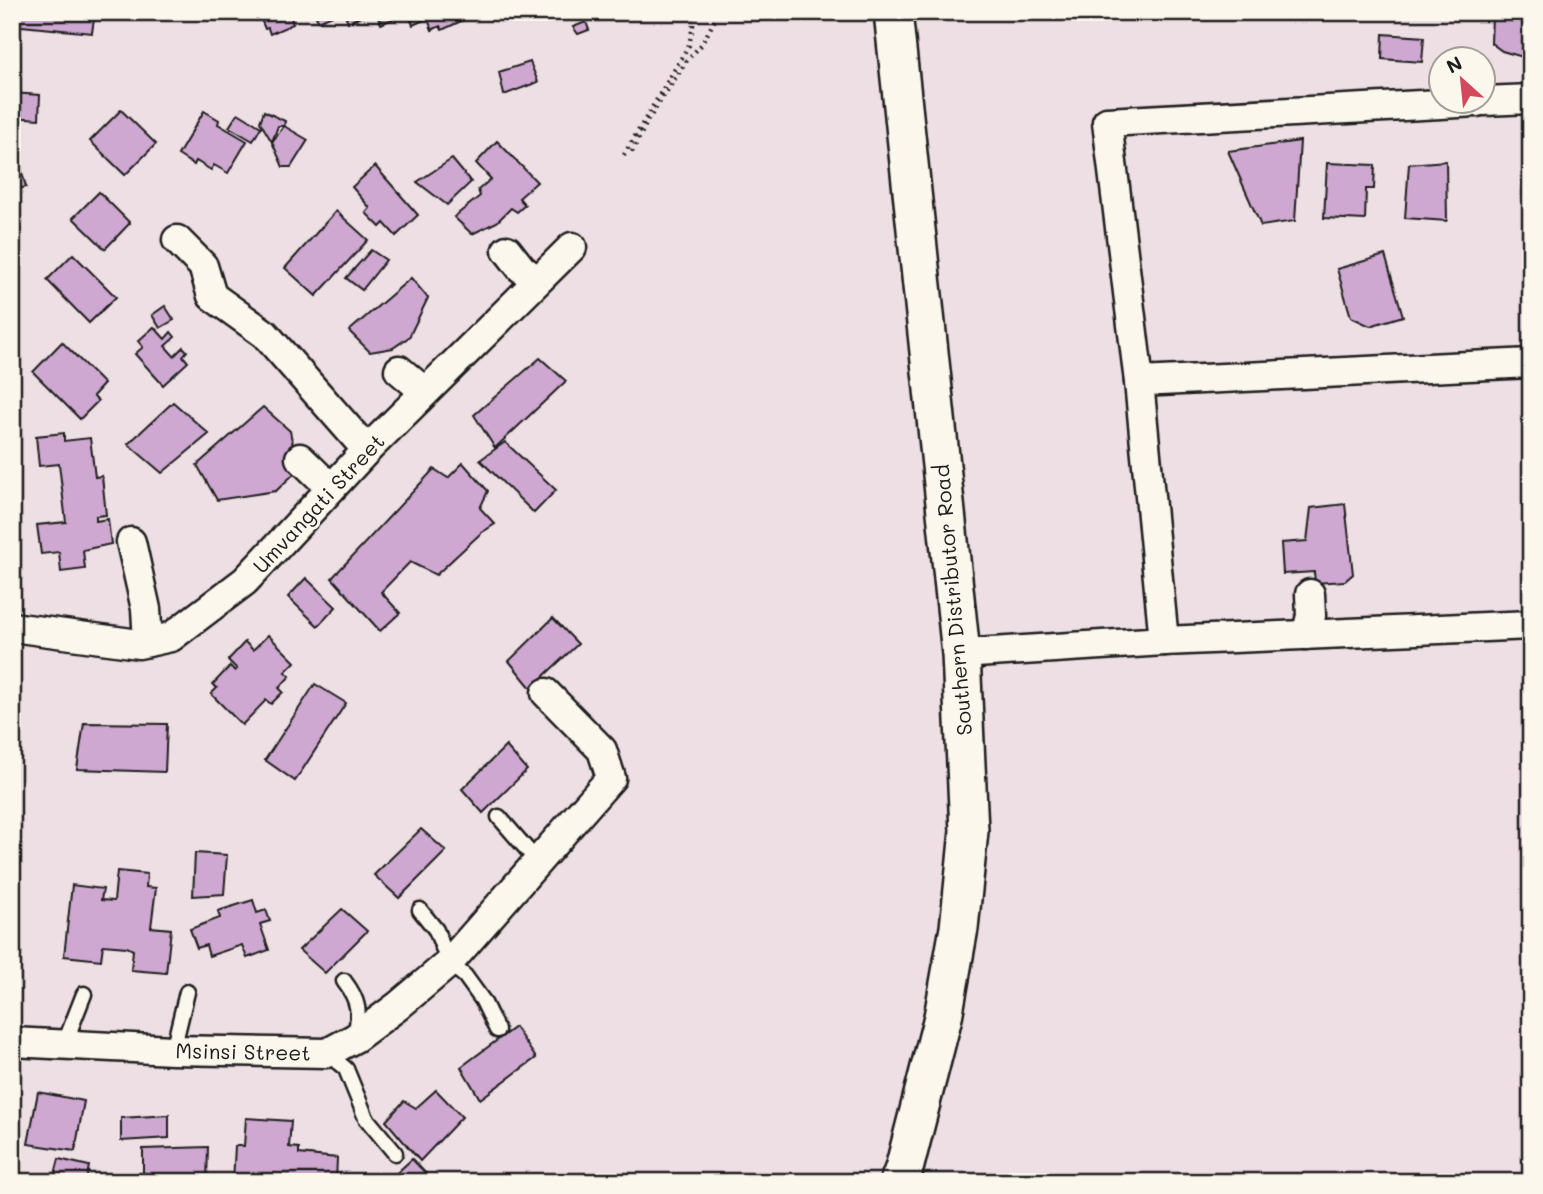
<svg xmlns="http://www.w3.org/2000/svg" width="1543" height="1194" viewBox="0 0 1543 1194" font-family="Mali,sans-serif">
<rect width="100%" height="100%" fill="#eedfe4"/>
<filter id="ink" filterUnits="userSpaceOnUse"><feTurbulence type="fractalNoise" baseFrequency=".0143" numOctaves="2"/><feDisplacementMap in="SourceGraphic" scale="14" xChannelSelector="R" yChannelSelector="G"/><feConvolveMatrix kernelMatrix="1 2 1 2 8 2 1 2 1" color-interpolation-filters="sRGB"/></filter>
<g filter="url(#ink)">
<!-- building -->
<g fill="#cea8d1" stroke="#1c1c1c" stroke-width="2">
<path d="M 12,12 L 95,12 L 92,33 L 12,25 Z"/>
<path d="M 258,12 L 303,12 L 291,17 L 293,24 L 270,34 L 268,28 L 265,29 Z"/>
<path d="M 314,12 L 340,12 L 318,21 Z"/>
<path d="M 344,12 L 373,12 L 348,22 Z"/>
<path d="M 376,12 L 407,12 L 408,13 L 381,24 Z"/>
<path d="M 407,12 L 437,12 L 438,14 L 413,25 Z"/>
<path d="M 437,12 L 468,12 L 470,17 L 442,30 L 440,26 L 432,30 L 428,19 L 438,14 Z"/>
<path d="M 1520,12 L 1531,12 L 1531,55 L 1523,57 L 1502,51 L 1491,43 L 1492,16 L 1520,17 Z"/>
<path d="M 586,22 L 589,30 L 578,34 L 573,27 Z"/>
<path d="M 1383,34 L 1424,37 L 1422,62 L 1382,59 Z"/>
<path d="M 530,62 L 538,82 L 504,95 L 499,72 Z"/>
<path d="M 12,93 L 40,95 L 39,119 L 12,117 Z"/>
<path d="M 121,110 L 156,144 L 125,175 L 90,141 Z"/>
<path d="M 204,111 L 219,120 L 218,124 L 247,141 L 228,173 L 214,165 L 211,170 L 196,161 L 194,165 L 178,155 Z"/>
<path d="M 264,111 L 285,121 L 284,126 L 278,126 L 272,142 L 260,122 Z"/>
<path d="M 238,113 L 261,127 L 253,141 L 229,127 Z"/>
<path d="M 284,126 L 308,140 L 291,167 L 283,167 L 272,142 Z"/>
<path d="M 497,141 L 537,182 L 519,198 L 525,205 L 517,212 L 511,208 L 497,222 L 472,234 L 454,217 L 480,196 L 478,190 L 491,179 L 476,163 Z"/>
<path d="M 1300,141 L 1295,221 L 1261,226 L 1228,151 Z"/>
<path d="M 15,147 L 26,187 L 12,191 L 12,148 Z"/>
<path d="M 452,159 L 471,182 L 447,205 L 417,182 Z"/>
<path d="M 1446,161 L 1447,221 L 1405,218 L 1409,164 Z"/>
<path d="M 1327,163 L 1375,165 L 1374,189 L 1366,189 L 1365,220 L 1324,218 Z"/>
<path d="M 375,166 L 418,215 L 396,236 L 384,223 L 380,227 L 366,213 L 370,208 L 352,187 Z"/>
<path d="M 99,192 L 130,223 L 105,249 L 73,218 Z"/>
<path d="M 336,211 L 368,240 L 316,296 L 285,268 Z"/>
<path d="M 371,250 L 386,260 L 362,290 L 346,278 Z"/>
<path d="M 73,254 L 116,297 L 89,323 L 47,280 Z"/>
<path d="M 1385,255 L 1403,316 L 1370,326 L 1351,317 L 1337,269 Z"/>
<path d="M 411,278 L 428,298 L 409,337 L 393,348 L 370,352 L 349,331 Z"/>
<path d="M 165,306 L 174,320 L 160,328 L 152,315 Z"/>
<path d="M 154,327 L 165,339 L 171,332 L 175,337 L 165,346 L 174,356 L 183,347 L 187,351 L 183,356 L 188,362 L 163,385 L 135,354 L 143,347 L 138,341 Z"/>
<path d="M 62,342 L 104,384 L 93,396 L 98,401 L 80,419 L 33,372 Z"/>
<path d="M 540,358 L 566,381 L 495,448 L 474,415 Z"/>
<path d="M 173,402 L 209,434 L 162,473 L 128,444 Z"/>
<path d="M 263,407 L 290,431 L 298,470 L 276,491 L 217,500 L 197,465 Z"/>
<path d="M 64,433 L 64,441 L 90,438 L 95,477 L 102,476 L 106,515 L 96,516 L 96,521 L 108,519 L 111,544 L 83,550 L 85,569 L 61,572 L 59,552 L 41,554 L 37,525 L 66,522 L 59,464 L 39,466 L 36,436 Z"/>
<path d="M 505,442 L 556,490 L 534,513 L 480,460 Z"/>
<path d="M 463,463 L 488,491 L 480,508 L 495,524 L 481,533 L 436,575 L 410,562 L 381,592 L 400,613 L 380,631 L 332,578 L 434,469 L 448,478 Z"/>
<path d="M 1345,504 L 1353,574 L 1345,581 L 1315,583 L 1314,572 L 1283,574 L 1281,543 L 1307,541 L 1311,508 Z"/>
<path d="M 306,578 L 336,607 L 318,626 L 288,597 Z"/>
<path d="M 553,618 L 578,644 L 531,688 L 509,661 Z"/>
<path d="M 268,635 L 295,662 L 285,672 L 290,676 L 279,688 L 283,692 L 271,704 L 266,700 L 242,725 L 211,694 L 217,688 L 213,684 L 230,666 L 235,671 L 237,669 L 228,660 L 245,642 L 253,650 Z"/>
<path d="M 315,684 L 346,703 L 295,781 L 265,760 Z"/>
<path d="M 84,723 L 167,724 L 165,772 L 77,769 Z"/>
<path d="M 506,746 L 527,770 L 483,813 L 462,789 Z"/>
<path d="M 421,829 L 446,851 L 399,898 L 374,875 Z"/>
<path d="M 195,853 L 227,855 L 224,894 L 193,896 Z"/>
<path d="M 117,871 L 147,874 L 146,887 L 156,888 L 151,927 L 171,929 L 166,973 L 131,970 L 133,950 L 127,947 L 103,945 L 101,960 L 64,956 L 72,885 L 103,889 L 101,900 L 114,901 Z"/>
<path d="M 253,900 L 257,913 L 266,910 L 270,921 L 260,924 L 269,950 L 247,958 L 242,945 L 209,956 L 206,945 L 197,948 L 190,929 L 220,918 L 218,911 Z"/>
<path d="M 342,909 L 367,931 L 325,973 L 299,950 Z"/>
<path d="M 515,1027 L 536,1058 L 480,1099 L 461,1067 Z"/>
<path d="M 436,1090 L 462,1117 L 420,1161 L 386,1121 L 404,1101 L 416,1108 Z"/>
<path d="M 38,1092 L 84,1101 L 75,1151 L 28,1144 Z"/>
<path d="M 169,1115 L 169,1138 L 121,1141 L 121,1118 Z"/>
<path d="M 246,1118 L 291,1121 L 289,1147 L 299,1148 L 299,1154 L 337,1158 L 336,1182 L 233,1182 L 235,1146 L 244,1146 Z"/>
<path d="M 208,1147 L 207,1182 L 143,1182 L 143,1149 Z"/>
<path d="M 59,1159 L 89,1166 L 86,1182 L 39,1182 L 40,1178 L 53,1182 Z"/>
<path d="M 412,1159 L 431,1179 L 428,1182 L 387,1182 Z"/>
</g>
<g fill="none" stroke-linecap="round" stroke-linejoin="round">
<defs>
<g id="service">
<path d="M 499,817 L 537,861"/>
<path d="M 420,910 L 436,930 L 449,963 L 465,976 L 483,1001 L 497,1030"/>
<path d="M 344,981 C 360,1002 359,1011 356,1037"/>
<path d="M 64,1045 L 84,994"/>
<path d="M 173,1050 L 187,992"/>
<path d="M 327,1053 L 346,1069 L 366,1118 L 395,1153"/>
</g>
<g id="minor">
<path d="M 1484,101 L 1531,99"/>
<path d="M 177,240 L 203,266 L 212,296 L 265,334 L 367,450"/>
<path d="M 507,250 L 521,268 L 537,281"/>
<path d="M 399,370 L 425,392"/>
<path d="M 1139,382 L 1531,363"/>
<path d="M 300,458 L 331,488"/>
<path d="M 131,542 L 146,609 L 148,642"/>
<path d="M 12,627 L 139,644 L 171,637 L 245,581 L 367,450 L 572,247"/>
<path d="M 1306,635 L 1311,616 L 1310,594"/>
<path d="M 1164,641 L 1139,382 L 1107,122 L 1477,102"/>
<path d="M 961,654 L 1164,641 L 1531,625"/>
<path d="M 12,1042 L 173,1050 L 327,1053 L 355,1038 L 398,1006 L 449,963 L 611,778 L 602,750 L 546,693"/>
</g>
<path id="tertiary" d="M 893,12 L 961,654 L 969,831 L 959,928 L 943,1017 L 904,1169 L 899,1182"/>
</defs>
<!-- service casing -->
<use href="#service" stroke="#1c1c1c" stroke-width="19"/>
<!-- minor casing -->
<use href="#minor" stroke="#1c1c1c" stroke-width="33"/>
<!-- tertiary casing -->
<use href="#tertiary" stroke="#1c1c1c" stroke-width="42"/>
<!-- path -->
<g stroke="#1c1c1c" stroke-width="4.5" stroke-dasharray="2 5" stroke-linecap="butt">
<path d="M 632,152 L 648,120 L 688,59 L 702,44 L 719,12"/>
<path d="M 624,155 L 689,45 L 693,26 L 692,12"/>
</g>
<!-- service -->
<use href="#service" stroke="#fbf7ec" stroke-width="14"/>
<!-- minor -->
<use href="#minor" stroke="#fbf7ec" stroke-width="28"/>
<!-- tertiary -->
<use href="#tertiary" stroke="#fbf7ec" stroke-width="37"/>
</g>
</g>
<g text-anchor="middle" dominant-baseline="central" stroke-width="6" stroke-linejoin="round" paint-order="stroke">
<!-- street labels -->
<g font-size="21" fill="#1c1c1c" stroke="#fbf7ec">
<text transform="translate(318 503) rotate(-47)">Umvangati Street</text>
<text transform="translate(952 600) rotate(-95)">Southern Distributor Road</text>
<text transform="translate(243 1051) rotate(1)">Msinsi Street</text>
</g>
</g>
<!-- margin -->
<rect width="1543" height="1194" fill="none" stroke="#fbf7ec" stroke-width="42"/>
<rect x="21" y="21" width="1501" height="1152" fill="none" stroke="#1c1c1c" stroke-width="2.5" filter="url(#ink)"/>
<!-- north arrow -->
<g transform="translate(1462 80) rotate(333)"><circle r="33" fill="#fbf7ec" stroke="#a29f99" stroke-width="2"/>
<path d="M0-5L12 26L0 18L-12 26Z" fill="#d1495b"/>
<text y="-10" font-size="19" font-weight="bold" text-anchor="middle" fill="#1c1c1c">N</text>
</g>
</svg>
